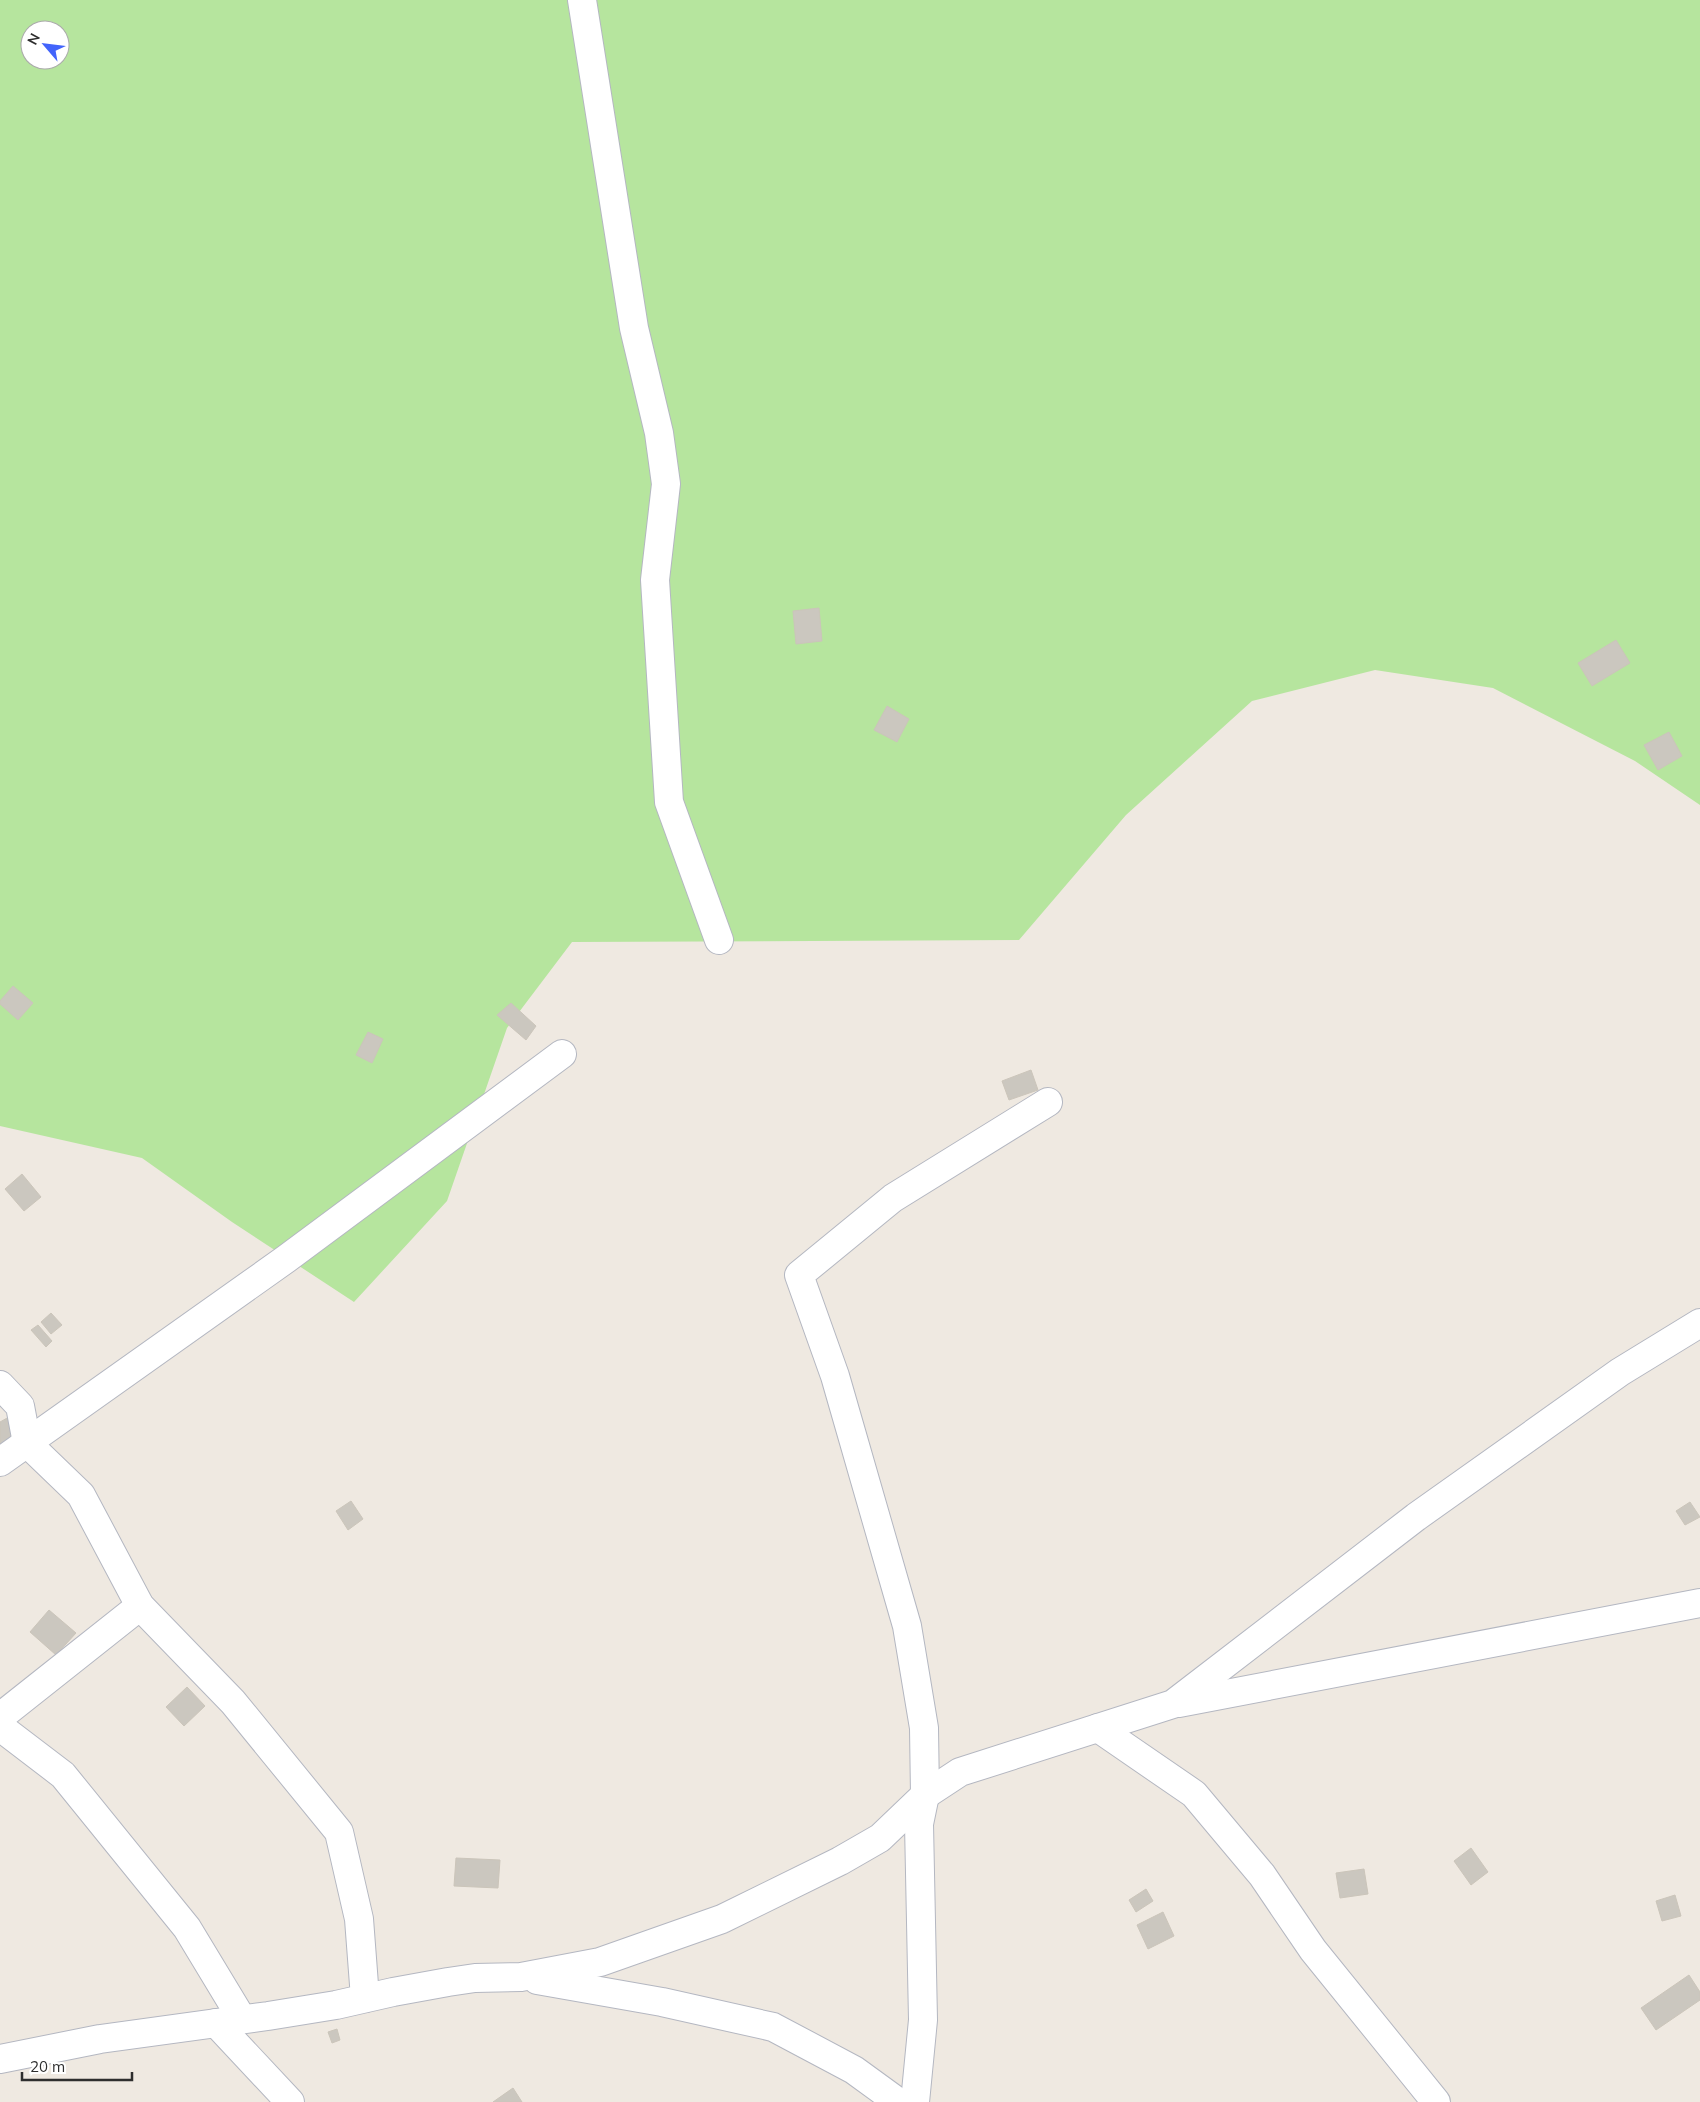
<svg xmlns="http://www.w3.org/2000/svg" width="1700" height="2102" viewBox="0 0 1700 2102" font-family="Mulish,sans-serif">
<rect width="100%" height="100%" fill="#efe9e1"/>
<!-- green -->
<path fill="#b6e59e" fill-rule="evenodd" d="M 0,0 L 1700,0 L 1700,805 L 1635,761 L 1493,688 L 1375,670 L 1252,701 L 1126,815 L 1019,940 L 572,942 L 507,1028 L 447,1201 L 354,1302 L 232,1222 L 142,1158 L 0,1126 ZM 30,30 L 60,30 L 60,60 L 30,60 Z"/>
<!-- building -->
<g fill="#cbc7bf" stroke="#cbc5ba">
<path d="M 819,608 L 822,641 L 796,644 L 793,611 Z"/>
<path d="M 1616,640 L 1630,663 L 1592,686 L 1578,663 Z"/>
<path d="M 887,706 L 909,719 L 897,742 L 874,730 Z"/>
<path d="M 1669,732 L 1682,756 L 1658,770 L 1644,745 Z"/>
<path d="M 13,986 L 33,1003 L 18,1020 L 0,1004 L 0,1001 Z"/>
<path d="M 511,1003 L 536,1026 L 526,1040 L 497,1015 Z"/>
<path d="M 368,1032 L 383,1039 L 372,1063 L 356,1055 Z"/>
<path d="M 1031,1070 L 1038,1090 L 1009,1100 L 1002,1081 Z"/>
<path d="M 22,1174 L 41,1197 L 24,1211 L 5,1189 Z"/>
<path d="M 51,1313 L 62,1325 L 51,1334 L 41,1322 Z"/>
<path d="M 38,1325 L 52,1341 L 46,1347 L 31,1330 Z"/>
<path d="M 9,1417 L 21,1439 L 0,1451 L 0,1422 Z"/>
<path d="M 351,1501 L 363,1519 L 348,1530 L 336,1511 Z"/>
<path d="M 1690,1502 L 1700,1517 L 1685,1525 L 1676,1511 Z"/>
<path d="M 49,1610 L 76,1633 L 56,1655 L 30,1632 Z"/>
<path d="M 187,1687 L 205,1706 L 184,1726 L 166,1707 Z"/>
<path d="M 1471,1848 L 1488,1872 L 1471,1885 L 1454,1861 Z"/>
<path d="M 456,1858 L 500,1860 L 498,1888 L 454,1886 Z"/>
<path d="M 1364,1869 L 1368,1894 L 1340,1898 L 1336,1873 Z"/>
<path d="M 1146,1889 L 1153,1901 L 1136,1912 L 1129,1900 Z"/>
<path d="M 1675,1895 L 1681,1916 L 1662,1921 L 1656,1901 Z"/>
<path d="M 1163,1912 L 1174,1936 L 1148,1949 L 1137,1925 Z"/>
<path d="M 1689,1975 L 1700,1992 L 1700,2000 L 1656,2030 L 1641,2008 Z"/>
<path d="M 337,2029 L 340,2040 L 332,2043 L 328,2032 Z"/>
<path d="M 513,2088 L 522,2102 L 493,2102 Z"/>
</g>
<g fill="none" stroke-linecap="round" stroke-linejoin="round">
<defs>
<g id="minor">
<path d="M 582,0 L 634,328 L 659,433 L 666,484 L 655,580 L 669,802 L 719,940"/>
<path d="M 0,1385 L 20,1406 L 27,1443 L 81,1495 L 140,1606 L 233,1702 L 339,1832 L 359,1919 L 365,1998"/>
<path d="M 0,1462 L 286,1259 L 562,1054"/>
<path d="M 1179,1703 L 1700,1603"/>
<path d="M 0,1717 L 140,1606"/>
<path d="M 0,1727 L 63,1775 L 187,1928 L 242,2019"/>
<path d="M 1098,1728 L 1194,1794 L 1262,1875 L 1313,1950 L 1436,2102"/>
<path d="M 537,1980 L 662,2002 L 773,2027 L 854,2070 L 898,2102"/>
<path d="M 216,2023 L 290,2102"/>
<path d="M 0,2059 L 100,2039 L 268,2016 L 336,2005 L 393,1992 L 448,1982 L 475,1978 L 521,1977 L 600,1962 L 722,1919 L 840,1861 L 880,1838 L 925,1795 L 960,1772 L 1173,1704 L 1416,1517 L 1620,1372 L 1700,1323"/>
<path d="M 915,2102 L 923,2020 L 919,1824 L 925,1795 L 924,1728 L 907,1626 L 835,1376 L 799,1275 L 893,1198 L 1048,1102"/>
</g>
</defs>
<!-- minor casing -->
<use href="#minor" stroke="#b4b7c1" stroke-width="30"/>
<!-- minor -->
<use href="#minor" stroke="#fff" stroke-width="28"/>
</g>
<!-- north arrow -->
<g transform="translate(45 45) rotate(298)"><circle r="24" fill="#ffffff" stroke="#ababab"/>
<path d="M0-4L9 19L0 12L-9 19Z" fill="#4264fb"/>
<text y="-8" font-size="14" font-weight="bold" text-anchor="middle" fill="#2e2e2e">N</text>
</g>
<!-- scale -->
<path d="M22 2072v8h110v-8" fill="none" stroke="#2e2e2e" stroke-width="2.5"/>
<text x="30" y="2072" font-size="15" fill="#2e2e2e" stroke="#ffffff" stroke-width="4" paint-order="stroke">20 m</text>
</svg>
